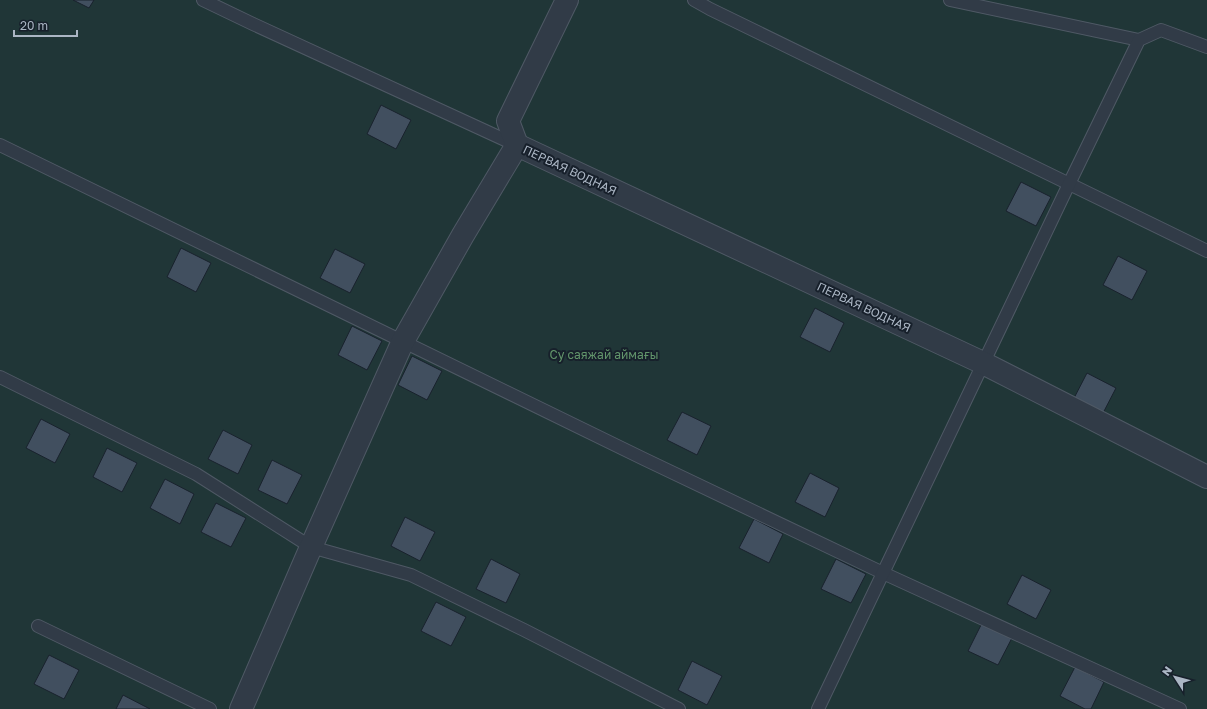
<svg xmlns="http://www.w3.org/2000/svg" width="1207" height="709" viewBox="0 0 1207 709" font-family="'Golos Text',sans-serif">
<rect width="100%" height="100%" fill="#1e2a36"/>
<!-- green -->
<rect fill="#203637" x="0" y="0" width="1207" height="709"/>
<!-- building -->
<g fill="#414f5f" stroke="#19222d">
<path d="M 73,0 L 94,0 L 89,8 Z"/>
<path d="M 381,105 L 411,120 L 396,149 L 367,134 Z"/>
<path d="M 1021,182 L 1051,197 L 1036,226 L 1006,211 Z"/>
<path d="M 181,248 L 211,263 L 196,292 L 167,277 Z"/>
<path d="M 335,249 L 365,264 L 350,293 L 320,278 Z"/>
<path d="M 1118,256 L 1147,271 L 1132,300 L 1103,285 Z"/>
<path d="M 815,308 L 844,323 L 830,352 L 800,337 Z"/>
<path d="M 352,326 L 382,341 L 367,370 L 338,355 Z"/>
<path d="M 412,356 L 442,371 L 427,400 L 398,385 Z"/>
<path d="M 1087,373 L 1116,388 L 1101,417 L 1072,402 Z"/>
<path d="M 682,412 L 711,426 L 697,455 L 667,440 Z"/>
<path d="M 41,419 L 70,434 L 55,463 L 26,448 Z"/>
<path d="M 223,430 L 252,445 L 238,474 L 208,459 Z"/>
<path d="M 107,448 L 137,463 L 122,492 L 93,477 Z"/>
<path d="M 272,460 L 302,475 L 287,504 L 258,490 Z"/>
<path d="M 810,473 L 839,488 L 825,517 L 795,502 Z"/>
<path d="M 165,479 L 194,494 L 180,524 L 150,508 Z"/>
<path d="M 216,503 L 246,518 L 231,547 L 201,532 Z"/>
<path d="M 405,517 L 435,532 L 420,561 L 391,546 Z"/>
<path d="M 754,519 L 783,534 L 769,563 L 739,548 Z"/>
<path d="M 491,559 L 520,574 L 506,603 L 476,589 Z"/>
<path d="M 836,559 L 866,574 L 851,603 L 821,589 Z"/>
<path d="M 1022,575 L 1051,590 L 1036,619 L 1007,604 Z"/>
<path d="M 436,602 L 466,617 L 451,646 L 421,631 Z"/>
<path d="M 983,621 L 1013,636 L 998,665 L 968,651 Z"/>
<path d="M 49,655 L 79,670 L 64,699 L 34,684 Z"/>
<path d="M 692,661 L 722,676 L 707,705 L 678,690 Z"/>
<path d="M 1075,667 L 1104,682 L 1091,709 L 1085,709 L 1060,696 Z"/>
<path d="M 123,695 L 150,709 L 116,709 Z"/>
</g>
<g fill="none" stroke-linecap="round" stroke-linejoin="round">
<defs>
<g id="service">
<path d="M 203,0 L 253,24 L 516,145"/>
<path d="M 694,0 L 710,9 L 1207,251"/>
<path d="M 950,0 L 1139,40"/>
<path d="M 0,145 L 644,459 L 883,573 L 1180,709"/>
<path d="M 0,377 L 196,474 L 311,547 L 411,575 L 524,630 L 679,709"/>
<path d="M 38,626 L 210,709"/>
<path d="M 818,709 L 1069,184 L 1139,40 L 1161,30 L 1207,47"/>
</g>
<g id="minor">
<path d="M 517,145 L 983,363 L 1207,477"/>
<path d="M 241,709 L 311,547 L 403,341 L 463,235 L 517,145 L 508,121 L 567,0"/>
</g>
</defs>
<!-- service casing -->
<use href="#service" stroke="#4f5965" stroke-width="14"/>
<!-- minor casing -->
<use href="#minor" stroke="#4f5965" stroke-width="24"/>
<!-- service -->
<use href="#service" stroke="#313b47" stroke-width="12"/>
<!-- minor -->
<use href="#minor" stroke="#313b47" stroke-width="22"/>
</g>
<g text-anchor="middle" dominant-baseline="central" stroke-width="4" stroke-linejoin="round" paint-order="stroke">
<!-- street labels -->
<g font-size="12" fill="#abb6c4" stroke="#17202b">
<text transform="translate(570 170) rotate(25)">ПЕРВАЯ ВОДНАЯ</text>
<text transform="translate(864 307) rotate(25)">ПЕРВАЯ ВОДНАЯ</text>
</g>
<!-- park labels -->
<g font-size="12" fill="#62956b" stroke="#17202b">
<text x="604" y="354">Су саяжай аймағы</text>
</g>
</g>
<!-- north arrow -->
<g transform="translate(1175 677) rotate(306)" stroke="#17202b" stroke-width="3" paint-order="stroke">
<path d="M0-3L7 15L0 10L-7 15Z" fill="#abb6c4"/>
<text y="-6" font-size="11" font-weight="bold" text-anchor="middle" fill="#abb6c4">N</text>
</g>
<!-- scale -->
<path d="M14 30v6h63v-6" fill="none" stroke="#abb6c4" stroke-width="2"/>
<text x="20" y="30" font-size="12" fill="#abb6c4" stroke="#17202b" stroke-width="3" paint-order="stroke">20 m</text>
</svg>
